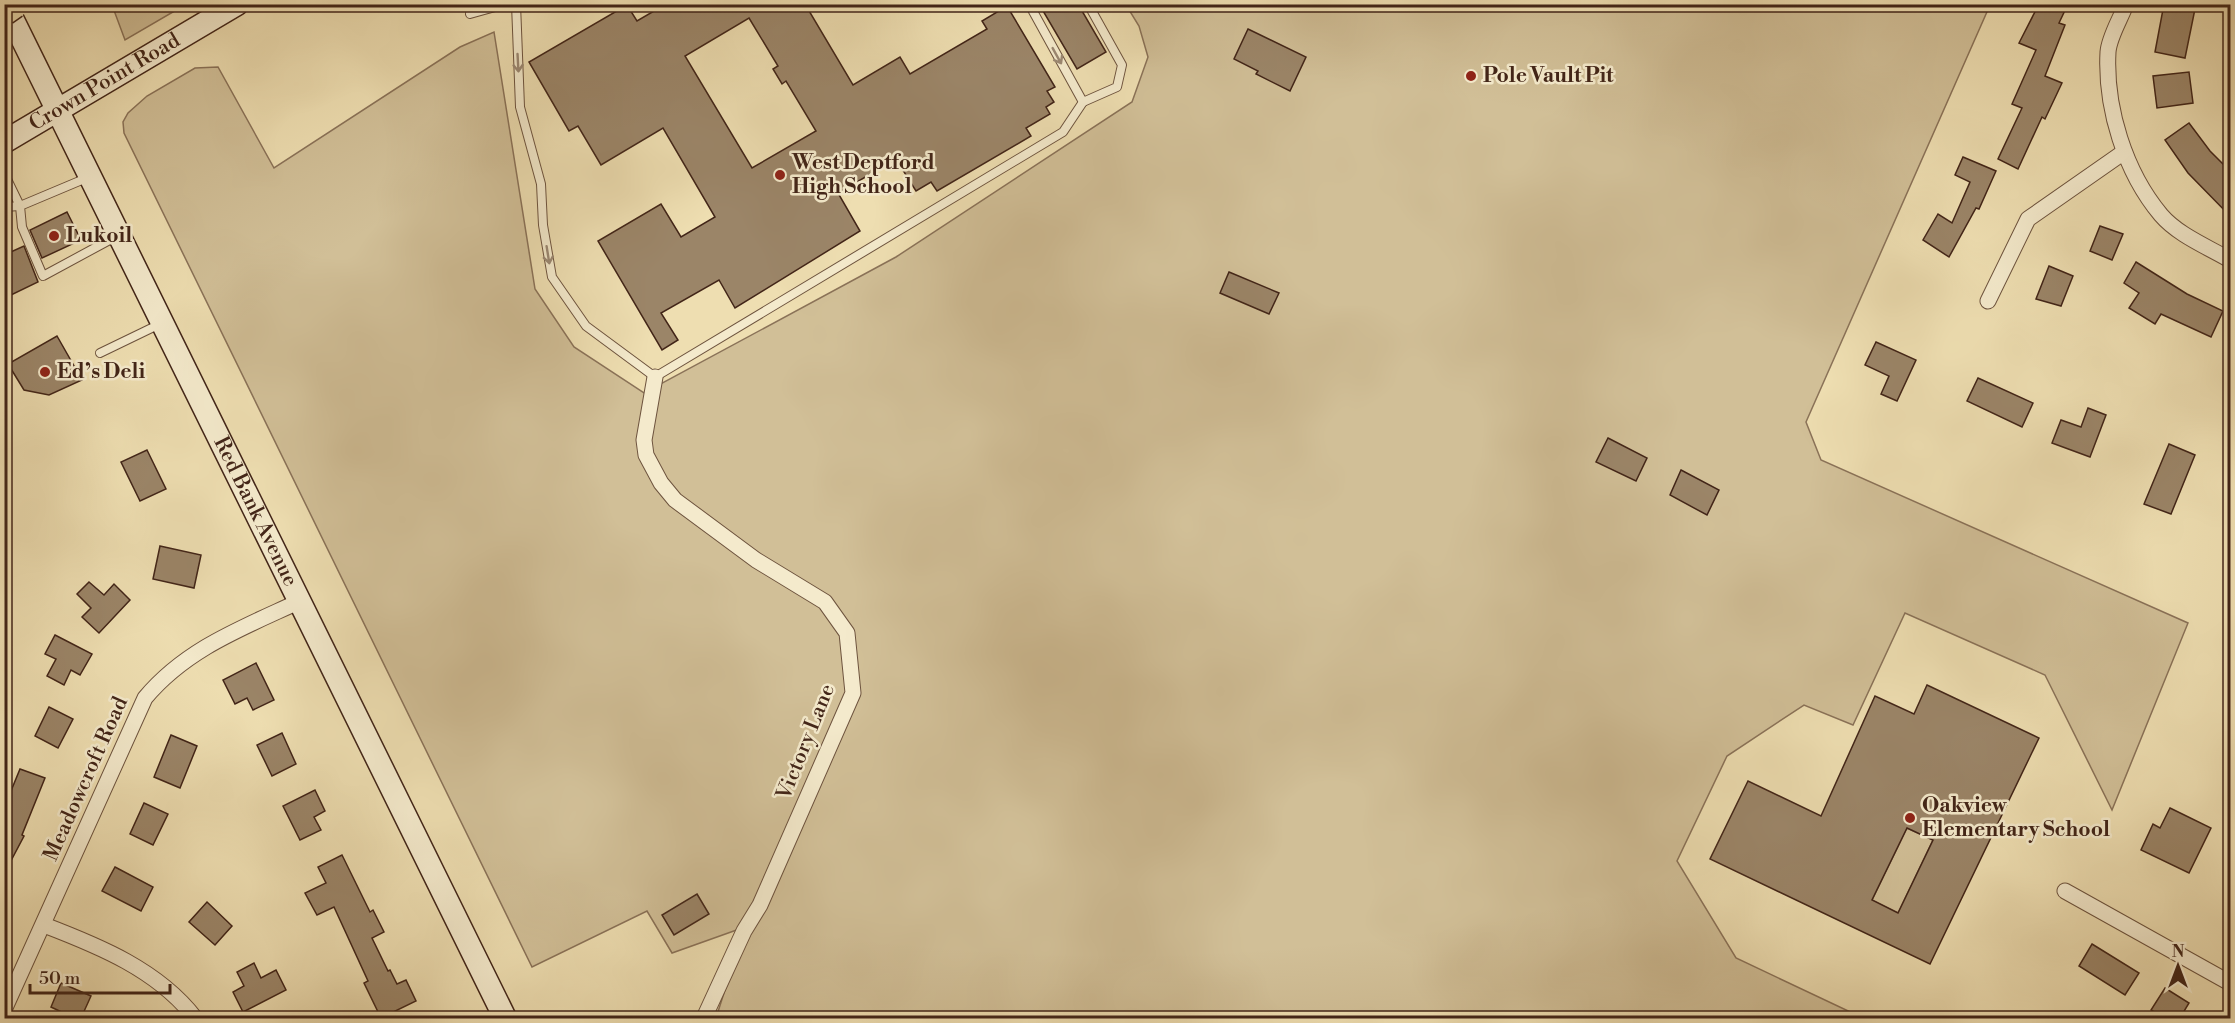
<svg xmlns="http://www.w3.org/2000/svg" width="2235" height="1023" viewBox="0 0 2235 1023" font-family="'Libre Bodoni',serif">
<rect width="100%" height="100%" fill="#eedeb1"/>
<filter id="stains"><feTurbulence type="fractalNoise" baseFrequency=".00333" numOctaves="4"/><feColorMatrix values="0 0 0 0 .2 0 0 0 0 .09 0 0 0 0 .02 0 0 0 .5 -.17"/></filter>
<radialGradient id="worn" r=".72"><stop offset=".6" stop-color="#630" stop-opacity="0"/><stop offset="1" stop-color="#630" stop-opacity=".3"/></radialGradient>
<!-- green -->
<g fill="#d1bf97" stroke="#8a7258" stroke-width="1.5">
<path d="M 112,5 L 185,5 L 125,40 Z"/>
<path d="M 1126,5 L 1990,5 L 1806,422 L 1821,460 L 2188,623 L 2112,810 L 2045,675 L 1905,613 L 1853,725 L 1804,705 L 1727,756 L 1677,861 L 1736,958 L 1863,1018 L 716,1018 L 745,927 L 672,953 L 647,911 L 532,967 L 124,133 L 123,122 L 128,113 L 147,96 L 195,68 L 218,67 L 274,168 L 460,47 L 494,32 L 535,289 L 574,347 L 644,393 L 896,257 L 1132,102 L 1148,57 L 1139,26 Z"/>
<path d="M 1907,828 L 1933,840 L 1898,913 L 1872,900 Z"/>
</g>
<!-- building -->
<g fill="#9b8568" stroke="#422518" stroke-width="1.5" fill-rule="evenodd">
<path d="M 666,4 L 805,4 L 853,85 L 900,57 L 910,74 L 987,29 L 982,21 L 1007,6 L 1055,87 L 1047,91 L 1054,102 L 1046,107 L 1050,114 L 1026,128 L 1031,136 L 937,191 L 931,182 L 916,191 L 896,159 L 838,193 L 860,231 L 735,308 L 719,280 L 661,313 L 678,340 L 662,350 L 598,241 L 661,204 L 681,237 L 715,217 L 663,128 L 601,165 L 578,126 L 569,131 L 529,62 L 627,5 L 637,21 ZM 749,18 L 778,66 L 773,69 L 782,84 L 786,81 L 816,131 L 752,168 L 685,56 Z"/>
<path d="M 1039,4 L 1078,4 L 1106,52 L 1077,69 Z"/>
<path d="M 2039,4 L 2068,4 L 2059,23 L 2065,25 L 2045,76 L 2062,83 L 2045,119 L 2042,117 L 2018,169 L 1998,159 L 2022,108 L 2012,104 L 2036,50 L 2019,43 Z"/>
<path d="M 2164,4 L 2196,4 L 2185,58 L 2155,52 Z"/>
<path d="M 1248,29 L 1306,57 L 1290,91 L 1256,74 L 1258,71 L 1234,59 Z"/>
<path d="M 2189,72 L 2193,103 L 2157,108 L 2153,76 Z"/>
<path d="M 2189,123 L 2210,151 L 2230,171 L 2230,216 L 2188,173 L 2165,140 Z"/>
<path d="M 1963,157 L 1996,171 L 1979,209 L 1976,208 L 1949,257 L 1923,240 L 1938,214 L 1952,223 L 1970,182 L 1955,175 Z"/>
<path d="M 67,212 L 81,240 L 42,258 L 30,230 Z"/>
<path d="M 2100,226 L 2123,234 L 2112,260 L 2090,251 Z"/>
<path d="M 24,246 L 38,282 L 11,295 L 4,282 L 4,255 Z"/>
<path d="M 2136,262 L 2187,294 L 2223,311 L 2211,337 L 2161,314 L 2155,324 L 2129,308 L 2139,293 L 2124,283 Z"/>
<path d="M 2049,266 L 2073,276 L 2061,306 L 2036,299 Z"/>
<path d="M 1229,272 L 1279,293 L 1269,314 L 1220,293 Z"/>
<path d="M 57,336 L 82,380 L 49,395 L 24,390 L 8,364 Z"/>
<path d="M 1876,342 L 1916,360 L 1897,401 L 1881,394 L 1889,376 L 1865,365 Z"/>
<path d="M 1978,378 L 2033,403 L 2022,427 L 1967,401 Z"/>
<path d="M 2088,408 L 2106,415 L 2090,457 L 2052,443 L 2061,420 L 2081,427 Z"/>
<path d="M 1608,438 L 1647,458 L 1636,481 L 1596,462 Z"/>
<path d="M 2169,444 L 2195,455 L 2171,514 L 2144,504 Z"/>
<path d="M 147,450 L 166,489 L 140,501 L 121,462 Z"/>
<path d="M 1681,470 L 1719,490 L 1707,515 L 1670,495 Z"/>
<path d="M 160,546 L 201,555 L 194,588 L 153,579 Z"/>
<path d="M 89,582 L 104,595 L 114,584 L 130,600 L 99,633 L 82,617 L 91,608 L 77,594 Z"/>
<path d="M 55,635 L 92,654 L 80,675 L 71,670 L 64,685 L 47,676 L 56,659 L 45,654 Z"/>
<path d="M 256,663 L 274,700 L 253,710 L 247,698 L 235,704 L 223,680 Z"/>
<path d="M 1927,685 L 2039,738 L 1930,964 L 1710,859 L 1748,781 L 1821,816 L 1875,696 L 1914,714 ZM 1907,828 L 1933,840 L 1898,913 L 1872,900 Z"/>
<path d="M 49,707 L 73,719 L 58,748 L 35,736 Z"/>
<path d="M 282,733 L 296,764 L 272,776 L 257,745 Z"/>
<path d="M 171,735 L 197,746 L 180,788 L 154,777 Z"/>
<path d="M 20,769 L 45,778 L 22,835 L 24,836 L 4,874 L 4,808 Z"/>
<path d="M 315,790 L 325,811 L 314,817 L 321,830 L 300,840 L 283,806 Z"/>
<path d="M 144,803 L 168,814 L 153,845 L 130,834 Z"/>
<path d="M 2170,808 L 2211,828 L 2189,873 L 2141,850 L 2153,824 L 2160,828 Z"/>
<path d="M 342,855 L 370,912 L 373,910 L 384,932 L 372,938 L 388,971 L 390,970 L 397,984 L 406,980 L 416,1001 L 381,1018 L 364,983 L 368,981 L 334,907 L 317,915 L 305,893 L 326,883 L 318,867 Z"/>
<path d="M 115,867 L 153,887 L 141,911 L 102,891 Z"/>
<path d="M 697,894 L 709,914 L 674,935 L 662,915 Z"/>
<path d="M 207,902 L 232,926 L 215,945 L 189,922 Z"/>
<path d="M 2092,944 L 2139,973 L 2125,995 L 2079,966 Z"/>
<path d="M 254,963 L 261,978 L 276,970 L 286,990 L 243,1012 L 233,992 L 244,986 L 237,972 Z"/>
<path d="M 61,983 L 91,996 L 81,1018 L 63,1018 L 66,1014 L 51,1007 Z"/>
<path d="M 2165,988 L 2189,1003 L 2180,1018 L 2164,1018 L 2151,1010 Z"/>
</g>
<g fill="none" stroke-linecap="round" stroke-linejoin="round">
<defs>
<g id="lane">
<path d="M 516,4 L 520,107 L 541,184 L 543,225 L 552,277 L 586,326 L 655,377 L 1063,132 L 1083,102"/>
<path d="M 1029,4 L 1083,102 L 1117,87 L 1122,65 L 1088,4"/>
<path d="M 470,14 L 506,4"/>
<path d="M 4,173 L 20,206 L 4,207"/>
<path d="M 89,177 L 20,206 L 22,227 L 43,276 L 117,236"/>
<path d="M 100,353 L 160,324"/>
</g>
<g id="street">
<path d="M 2126,4 C 2121,18 2109,37 2108,52 C 2105,108 2125,172 2161,215 C 2178,235 2208,247 2230,260"/>
<path d="M 1988,301 L 2028,219 L 2124,152"/>
<path d="M 655,377 L 644,440 L 646,455 L 661,483 L 675,500 L 756,560 L 825,602 L 847,633 L 853,693 L 760,905 L 744,931 L 704,1018"/>
<path d="M 2065,891 L 2230,983"/>
<path d="M 44,925 C 99,946 158,970 195,1018"/>
<path d="M 4,1010 L 145,698 C 186,649 242,628 298,602"/>
</g>
<g id="secondary">
<path id="s1" d="M 5,4 L 505,1018"/>
<path id="s2" d="M 4,142 L 237,4"/>
</g>
</defs>
<!-- lane casing -->
<use href="#lane" stroke="#6d533e" stroke-width="10"/>
<!-- street casing -->
<use href="#street" stroke="#6d533e" stroke-width="17"/>
<!-- secondary casing -->
<use href="#secondary" stroke="#422518" stroke-width="25"/>
<!-- lane -->
<use href="#lane" stroke="#f4eacc" stroke-width="8"/>
<!-- street -->
<use href="#street" stroke="#f4eacc" stroke-width="15"/>
<!-- secondary -->
<use href="#secondary" stroke="#f4eacc" stroke-width="22"/>
<defs>
<path id="highway-bridge" d="M 4,11 L 14,4"/>
</defs>
<!-- highway-bridge casing -->
<use href="#highway-bridge" stroke="#422518" stroke-width="31" stroke-linecap="butt"/>
<!-- highway-bridge -->
<use href="#highway-bridge" stroke="#eedeb1" stroke-width="28"/>
</g>
<!-- one-way arrows -->
<defs><path id="oneway-shaft" d="M-6 0H5M1.5-3L5.5 0L1.5 3" fill="none" stroke-width="1.6" stroke-linecap="round" stroke-linejoin="round" transform="scale(1.5)"/></defs>
<g stroke="#9b8872">
<use href="#oneway-shaft" transform="translate(1057 56) rotate(61)"/>
<use href="#oneway-shaft" transform="translate(518 63) rotate(87)"/>
<use href="#oneway-shaft" transform="translate(548 255) rotate(81)"/>
</g>
<!-- markers -->
<g fill="#8f2418" stroke="#f4eacc" stroke-width="2">
<circle cx="1471" cy="76" r="6"/>
<circle cx="780" cy="175" r="6"/>
<circle cx="54" cy="236" r="6"/>
<circle cx="45" cy="372" r="6"/>
<circle cx="1910" cy="818" r="6"/>
</g>
<g text-anchor="middle" dominant-baseline="central" stroke-width="5" stroke-linejoin="round" paint-order="stroke">
<!-- poi labels -->
<g font-size="21" font-weight="bold" fill="#422518" stroke="#f4eacc" text-anchor="start">
<text x="1483" y="76">Pole Vault Pit</text>
<text x="792" y="163">West Deptford<tspan x="792" dy="24">High School</tspan></text>
<text x="66" y="236">Lukoil</text>
<text x="57" y="372">Ed’s Deli</text>
<text x="1922" y="806">Oakview<tspan x="1922" dy="24">Elementary School</tspan></text>
</g>
<!-- street labels -->
<g font-size="21" fill="#422518" stroke="#f4eacc">
<text stroke="none"><textPath href="#s2" startOffset="117">Crown Point Road</textPath></text>
<text stroke="none"><textPath href="#s1" startOffset="566">Red Bank Avenue</textPath></text>
<text transform="translate(806 742) rotate(-68)">Victory Lane</text>
<text transform="translate(86 779) rotate(-66)">Meadowcroft Road</text>
</g>
</g>
<!-- margin -->
<rect width="2235" height="1023" fill="none" stroke="#eedeb1" stroke-width="24"/>
<rect x="6" y="6" width="2223" height="1011" fill="none" stroke="#422518" stroke-width="3"/>
<rect x="12" y="12" width="2211" height="999" fill="none" stroke="#422518" stroke-width="1.5"/>
<!-- north arrow -->
<g transform="translate(2178 966)" stroke="#f4eacc" stroke-width="4.5" paint-order="stroke">
<path d="M0-4.5L10 22L0 15L-10 22Z" fill="#422518"/>
<text y="-9" font-size="16" font-weight="bold" text-anchor="middle" fill="#422518">N</text>
</g>
<!-- scale -->
<path d="M30 984v9h140v-9" fill="none" stroke="#422518" stroke-width="3"/>
<text x="39" y="984" font-size="18" fill="#422518" stroke="#f4eacc" stroke-width="4.5" paint-order="stroke">50 m</text>
<rect width="100%" height="100%" filter="url(#stains)"/>
<rect width="100%" height="100%" fill="url(#worn)"/>
</svg>
